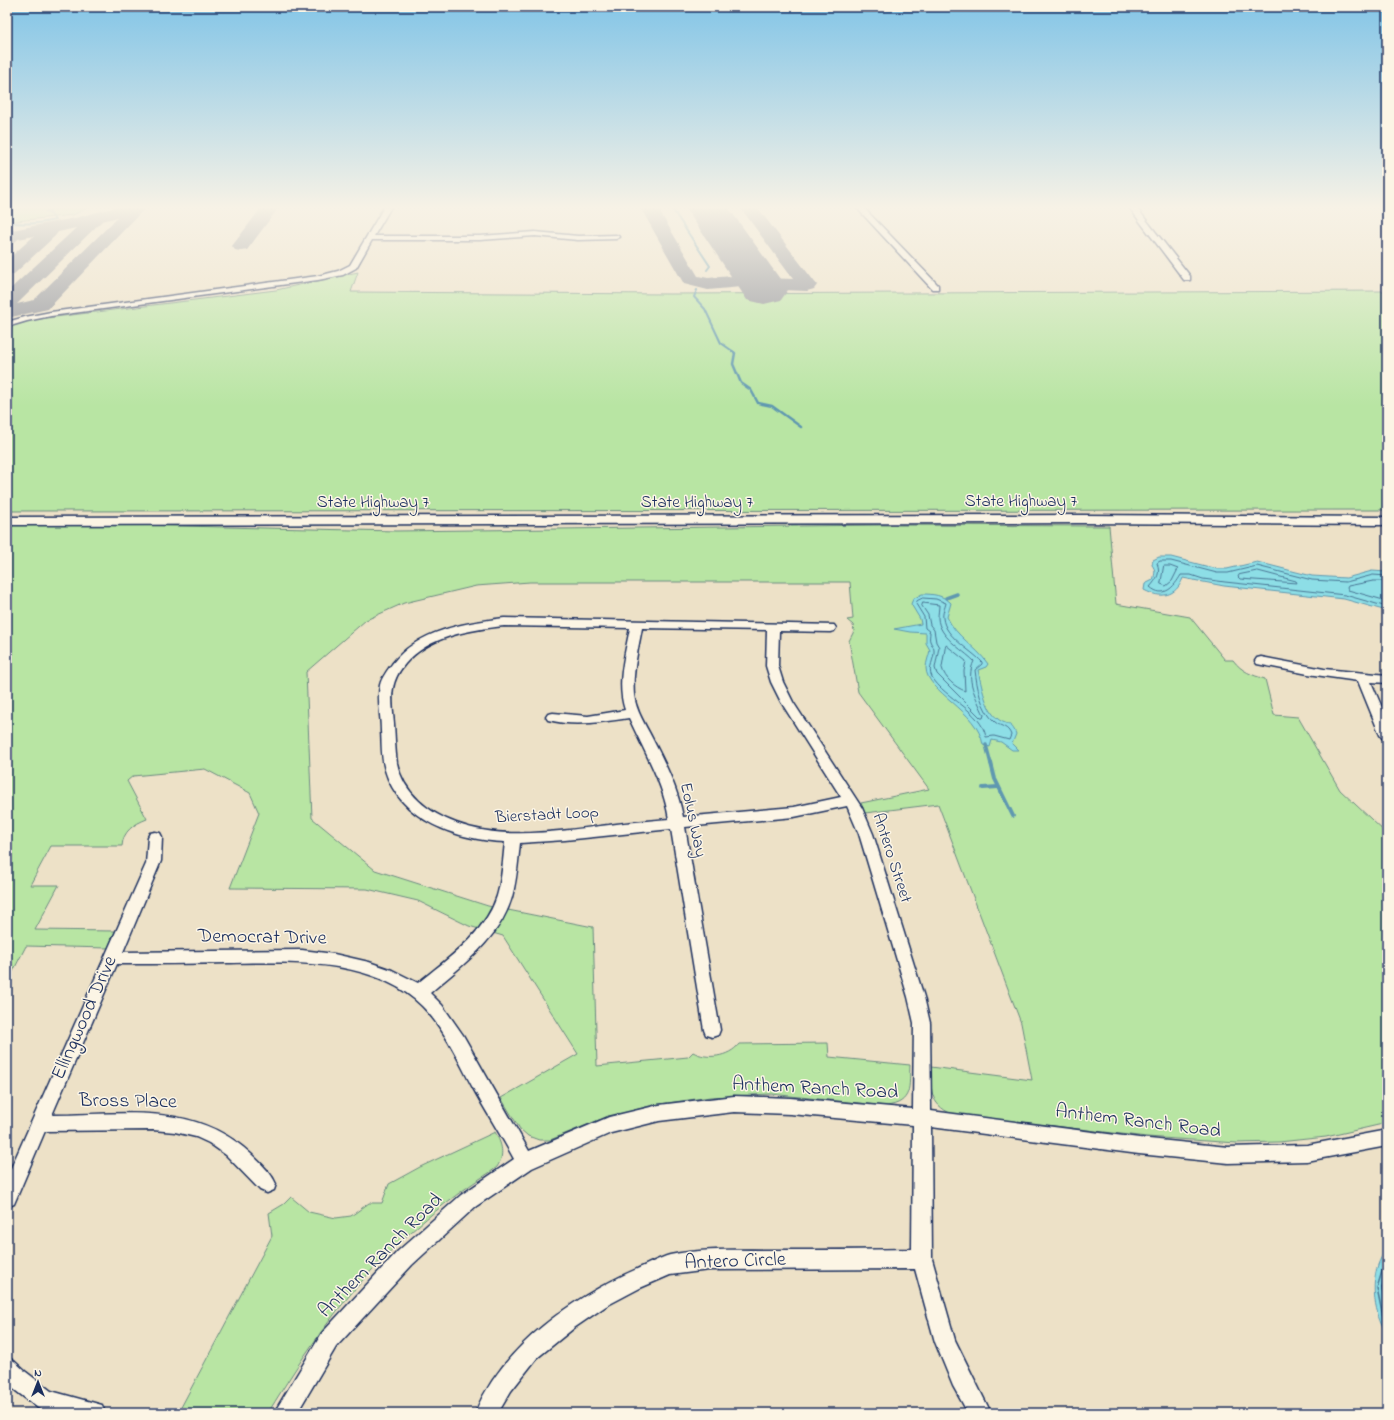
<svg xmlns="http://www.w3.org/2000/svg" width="1394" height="1420" viewBox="0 0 1394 1420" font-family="'Indie Flower',sans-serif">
<rect width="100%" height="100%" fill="#ede1c7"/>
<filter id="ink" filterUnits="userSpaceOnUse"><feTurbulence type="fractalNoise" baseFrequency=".025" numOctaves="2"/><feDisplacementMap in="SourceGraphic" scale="8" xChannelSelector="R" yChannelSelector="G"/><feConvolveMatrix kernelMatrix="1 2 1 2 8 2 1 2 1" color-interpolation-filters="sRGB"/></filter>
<g filter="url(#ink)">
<!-- green -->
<g fill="#b8e5a3" stroke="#6a8a80">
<path d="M 7,207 L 89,207 L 73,215 L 7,222 Z"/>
<path d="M 358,272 L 351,292 L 671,294 L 1387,291 L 1387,510 L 7,511 L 7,323 L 276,290 Z"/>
<path d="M 7,522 L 396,531 L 881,525 L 1109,526 L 1116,604 L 1190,617 L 1225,660 L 1233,660 C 1242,672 1252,675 1265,679 L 1274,715 L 1298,717 L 1340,790 L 1387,834 L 1387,1123 L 1326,1137 L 1279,1142 L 1237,1143 L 1147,1137 L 952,1114 C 929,1104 931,1089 931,1067 L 1032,1080 L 1021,1023 L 938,804 L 865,813 L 861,803 L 929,789 L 858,692 L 849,641 L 854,631 L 853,625 L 847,620 L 853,619 L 850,582 L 530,582 L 476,586 L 404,603 L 366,620 L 306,672 L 312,818 L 375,870 L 488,906 L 593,927 L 597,1066 L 688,1057 L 693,1052 C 707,1060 729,1057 739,1044 L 828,1043 L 829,1057 L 910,1065 C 909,1086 913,1103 886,1106 L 771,1094 L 710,1097 L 653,1105 L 599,1120 L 550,1140 L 539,1140 L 528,1136 L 520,1129 L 501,1098 L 578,1054 L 503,936 L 469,926 L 418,901 L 367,889 L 230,888 L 259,813 L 250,793 L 205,769 L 133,776 L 127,781 L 147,819 C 134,824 123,831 122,846 L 51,846 L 30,885 L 59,885 L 35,930 L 115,931 L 108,948 L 26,946 L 7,983 Z"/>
<path d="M 495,1132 C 502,1144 505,1155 497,1167 C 489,1174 480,1178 472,1184 C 447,1201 423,1221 401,1241 C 347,1291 306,1350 268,1413 L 178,1413 L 272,1236 L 269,1213 L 284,1204 L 291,1197 L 309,1212 L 336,1218 L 351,1216 L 369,1203 L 382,1203 L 389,1184 L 420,1167 Z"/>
</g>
<!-- water -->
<g fill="#8ddee6" stroke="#5f98b0">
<path d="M 1159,557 L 1171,557 L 1217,569 L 1227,569 L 1257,562 L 1312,576 L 1346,578 L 1372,571 L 1387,572 L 1387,611 L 1344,599 L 1224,586 L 1183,578 C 1176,597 1161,599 1144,590 L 1145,584 L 1153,580 C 1155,574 1156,570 1152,565 L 1153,560 Z"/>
<path d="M 922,594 C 933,594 943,595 951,603 L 947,617 C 956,637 976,646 988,664 L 986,667 L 978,670 C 981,684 986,711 998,719 C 1007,726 1011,721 1016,734 L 1012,744 L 1018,750 L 1012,750 L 1001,742 L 992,740 L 990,747 L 983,745 C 978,710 926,692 926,668 C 926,662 929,656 930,650 L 926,643 L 926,633 L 910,632 L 894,629 L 921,624 L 920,619 L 911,604 L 913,599 Z"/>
<path d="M 1387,1249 L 1387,1334 C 1372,1311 1368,1271 1387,1249 Z"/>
</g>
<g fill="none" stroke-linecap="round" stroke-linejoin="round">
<!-- shore-far1 -->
<g stroke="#497594" stroke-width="1">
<path d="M 1164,566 L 1170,566 L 1178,569 L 1172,581 L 1166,586 L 1161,584 Z"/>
<path d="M 1258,571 L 1296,581 L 1297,583 L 1240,579 L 1238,577 L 1239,575 Z"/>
<path d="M 1387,576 L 1373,575 L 1346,582 L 1312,580 L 1257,566 L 1228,573 L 1217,573 L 1171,561 L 1160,561 L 1157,563 C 1161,573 1157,579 1150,587 C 1164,599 1174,587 1181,575 L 1191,575 L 1203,579 L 1225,582 L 1345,595 L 1387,607"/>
<path d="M 1387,581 L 1373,581 L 1348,586 L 1347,588 L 1348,590 L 1387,601"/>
<path d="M 923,598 L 936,599 L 946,603 C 945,608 942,613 943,618 C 945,637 970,649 982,662 L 982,664 L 975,670 C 977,687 981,710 995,722 C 1001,727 1008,726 1011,735 L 1009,740 L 994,736 L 986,737 C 981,710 945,699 932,677 C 927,668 935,659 934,650 C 934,647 931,644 930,641 C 929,639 930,635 930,632 L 925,628 L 924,617 L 916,604 L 917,601 Z"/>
<path d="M 923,603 L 939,605 C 939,609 938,613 938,618 C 939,637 962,649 974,661 C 965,680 976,697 984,715 L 983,718 L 981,718 L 937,674 L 935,668 L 939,647 L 936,642 L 934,630 L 930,625 L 928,615 L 922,606 Z"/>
<path d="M 946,645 L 966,661 L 964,671 L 965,691 C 955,687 945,679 942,668 Z"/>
</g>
<!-- shore -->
<g stroke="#497594" stroke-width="1.5">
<path d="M 1387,1255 L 1377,1288 L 1384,1322 L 1387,1326"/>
<path d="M 1387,1270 L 1382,1288 L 1387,1312"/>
</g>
<!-- stream-far3 -->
<g stroke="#5f98b0" stroke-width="2">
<path d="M 671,207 L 710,266 L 707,270"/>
<path d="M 7,222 C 24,225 38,224 55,220 L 51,214 L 46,212 L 52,209 L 70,207"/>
<path d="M 697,290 L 694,297 L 705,309 L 721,343 L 734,352"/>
</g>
<!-- stream-far2 -->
<path stroke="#5f98b0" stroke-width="2.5" d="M 732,351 L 735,353 L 733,364 L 741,383 L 751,390 L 758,403 L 772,406 L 801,427"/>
<!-- stream-far1 -->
<g stroke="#5f98b0" stroke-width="3.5">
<path d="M 946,598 L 957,594"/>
<path d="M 986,745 L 991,764"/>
</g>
<!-- stream -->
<g stroke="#5f98b0" stroke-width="4">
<path d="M 991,763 L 995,779 L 1013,816"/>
<path d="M 983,788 L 998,787"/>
</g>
<!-- taxiway -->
<g fill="#848892" fill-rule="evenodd">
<path d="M 116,207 L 146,207 L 48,309 L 7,318 L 7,292 L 76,228 L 58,232 L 55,236 L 14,274 L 7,276 L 7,260 L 34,236 L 18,239 L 13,244 L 7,245 L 7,231 L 75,218 ZM 118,217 L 34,300 L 17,304 L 102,221 Z"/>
<path d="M 262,207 L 279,207 L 247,250 L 241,251 L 235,250 L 232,246 Z"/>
<path d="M 640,207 L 657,207 L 698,276 L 708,278 L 757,274 L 765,278 L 793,279 L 740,207 L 757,207 L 817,285 L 814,289 L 807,291 L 759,289 L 752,286 L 708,290 L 684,284 Z"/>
</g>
<!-- runway -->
<path fill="#848892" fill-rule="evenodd" d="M 685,207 L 728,207 L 788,290 L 781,300 L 764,304 L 747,300 Z"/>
<defs>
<g id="minor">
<path d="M 384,207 L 391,207 L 374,236 L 480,236 L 535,232 L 578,236 L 616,235 L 620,237 L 616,239 L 578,240 L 535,236 L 480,240 L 372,240 L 356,268 L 343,275 L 318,280 L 51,316 L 27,321 L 7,327 L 7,322 L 25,317 L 51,312 L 318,276 L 338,271 L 350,265 Z"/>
<path d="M 856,207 L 863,207 L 938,285 L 938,289 L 932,289 Z"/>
<path d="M 1129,207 L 1136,207 L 1190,276 L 1190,280 L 1184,280 Z"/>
<path d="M 504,618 L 834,625 L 836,628 L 834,631 L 830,632 L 779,631 L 778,666 L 783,682 L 793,702 L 862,808 L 873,834 L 924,997 L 930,1023 L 931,1111 L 1139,1138 L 1228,1147 L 1307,1145 L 1387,1130 L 1387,1146 L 1307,1161 L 1228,1163 L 1139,1154 L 931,1127 L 932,1259 L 955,1340 L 991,1413 L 968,1413 L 953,1386 L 935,1342 L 915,1269 L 709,1270 L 670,1275 L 640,1288 L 606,1306 L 574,1328 L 537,1358 L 511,1391 L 498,1413 L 475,1413 C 503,1346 573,1297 637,1269 C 647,1265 659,1258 670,1255 C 703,1248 737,1250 770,1250 C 817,1250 865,1250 912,1249 L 913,1125 L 790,1114 L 734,1112 L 659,1121 L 611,1133 L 532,1168 L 475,1207 L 412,1265 L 336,1347 L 297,1413 L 274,1413 L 322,1333 L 398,1251 L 461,1195 L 514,1159 C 501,1135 486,1112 473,1088 C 458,1060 445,1029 422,1006 C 374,957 289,962 226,963 C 190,964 154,964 117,964 L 52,1115 C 124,1115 194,1101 251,1154 C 260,1163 271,1172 276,1184 L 274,1190 L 267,1193 L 260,1190 L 226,1155 L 209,1143 L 196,1137 L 175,1132 L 153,1130 L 45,1131 L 14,1204 L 7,1207 L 7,1177 L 146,864 L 148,837 L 150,833 L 155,832 L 160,833 L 162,837 L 161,861 L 123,952 L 302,950 L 334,954 L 369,962 L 392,970 L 418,983 C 447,959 485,934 497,896 C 502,879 503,860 505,842 C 458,840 400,821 385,770 C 381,757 382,744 381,731 C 381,716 377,700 380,685 C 382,677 387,671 392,664 C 418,630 464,623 504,618 ZM 504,626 L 630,628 C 625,655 616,683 625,710 L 588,716 L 553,713 L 548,714 L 546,717 L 548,720 C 576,727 601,722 629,718 C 644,751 663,782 669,819 C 649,821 629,822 609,825 C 560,831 503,841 456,823 C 429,813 403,793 397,763 C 395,750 395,737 394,724 C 392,700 388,684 405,664 C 429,636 469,630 504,626 ZM 642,628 L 767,630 L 766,666 L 771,682 L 781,702 L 841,797 L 794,807 L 683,817 C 678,789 665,763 652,738 C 645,724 636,711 634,695 C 632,673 638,650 642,628 ZM 847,806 L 859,834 L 908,997 L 914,1023 L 913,1109 L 790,1098 L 734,1096 L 659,1105 L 609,1117 L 529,1151 L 463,1035 L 442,1005 L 430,993 C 461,966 500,939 512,897 C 517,879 518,861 520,843 L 565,840 L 671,829 L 704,1030 L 706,1035 L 712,1037 L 718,1035 L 720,1030 L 685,827 L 794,817 Z"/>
<path d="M 1261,657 L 1324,669 L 1387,675 L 1387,683 L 1371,682 L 1387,719 L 1387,739 L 1382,738 L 1380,735 L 1358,681 L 1308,674 L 1257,664 L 1255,661 L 1257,658 Z"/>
<path d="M 7,1357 L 14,1361 L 26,1372 L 51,1391 L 102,1405 L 105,1413 L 54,1413 L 46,1411 L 38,1408 L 7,1384 Z"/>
</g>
<path id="major" d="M 1082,515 L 1387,517 L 1387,525 L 1082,523 L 7,525 L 7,517 Z"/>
</defs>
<!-- minor casing -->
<use href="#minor" stroke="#1b2f5e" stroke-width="3"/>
<!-- major casing -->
<use href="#major" stroke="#1b2f5e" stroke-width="3"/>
<!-- minor -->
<use href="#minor" fill="#fcf5e5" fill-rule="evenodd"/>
<!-- major -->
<use href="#major" fill="#fcf5e5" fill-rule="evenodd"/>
</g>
</g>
<!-- sky -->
<linearGradient id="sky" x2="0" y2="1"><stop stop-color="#83c5e7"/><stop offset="0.51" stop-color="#f7f2e6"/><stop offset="1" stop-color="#f7f2e6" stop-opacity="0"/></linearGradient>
<rect width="1394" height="406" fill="url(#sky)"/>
<g text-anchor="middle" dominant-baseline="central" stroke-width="3" stroke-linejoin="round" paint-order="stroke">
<!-- street labels -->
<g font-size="17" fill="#1b2f5e" stroke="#fcf5e5">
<text x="1021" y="501">State Highway 7</text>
<text x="373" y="502">State Highway 7</text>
<text x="697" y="502">State Highway 7</text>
<text transform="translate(547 815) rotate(-3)">Bierstadt Loop</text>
<text transform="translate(693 820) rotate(78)">Eolus Way</text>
<text transform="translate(892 858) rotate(72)">Antero Street</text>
</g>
<!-- near-street labels -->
<g font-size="20" fill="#1b2f5e" stroke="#fcf5e5">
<text transform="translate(262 938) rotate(1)">Democrat Drive</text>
<text transform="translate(85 1018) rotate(-66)">Ellingwood Drive</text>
<text transform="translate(815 1089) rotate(3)">Anthem Ranch Road</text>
<text transform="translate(128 1102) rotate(1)">Bross Place</text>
<text transform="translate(1138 1122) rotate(7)">Anthem Ranch Road</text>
<text transform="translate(381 1256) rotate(-45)">Anthem Ranch Road</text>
<text transform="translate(735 1262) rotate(-2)">Antero Circle</text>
</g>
</g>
<!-- margin -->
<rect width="1394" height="1420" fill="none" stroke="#fcf5e5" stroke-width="24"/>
<rect x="12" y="12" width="1370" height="1396" fill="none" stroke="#1b2f5e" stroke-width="1.5" filter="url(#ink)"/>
<!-- north arrow -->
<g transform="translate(38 1382)" stroke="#fcf5e5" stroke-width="3" paint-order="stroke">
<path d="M0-3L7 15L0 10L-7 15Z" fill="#1b2f5e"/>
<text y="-6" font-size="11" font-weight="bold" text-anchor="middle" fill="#1b2f5e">N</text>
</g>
</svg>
